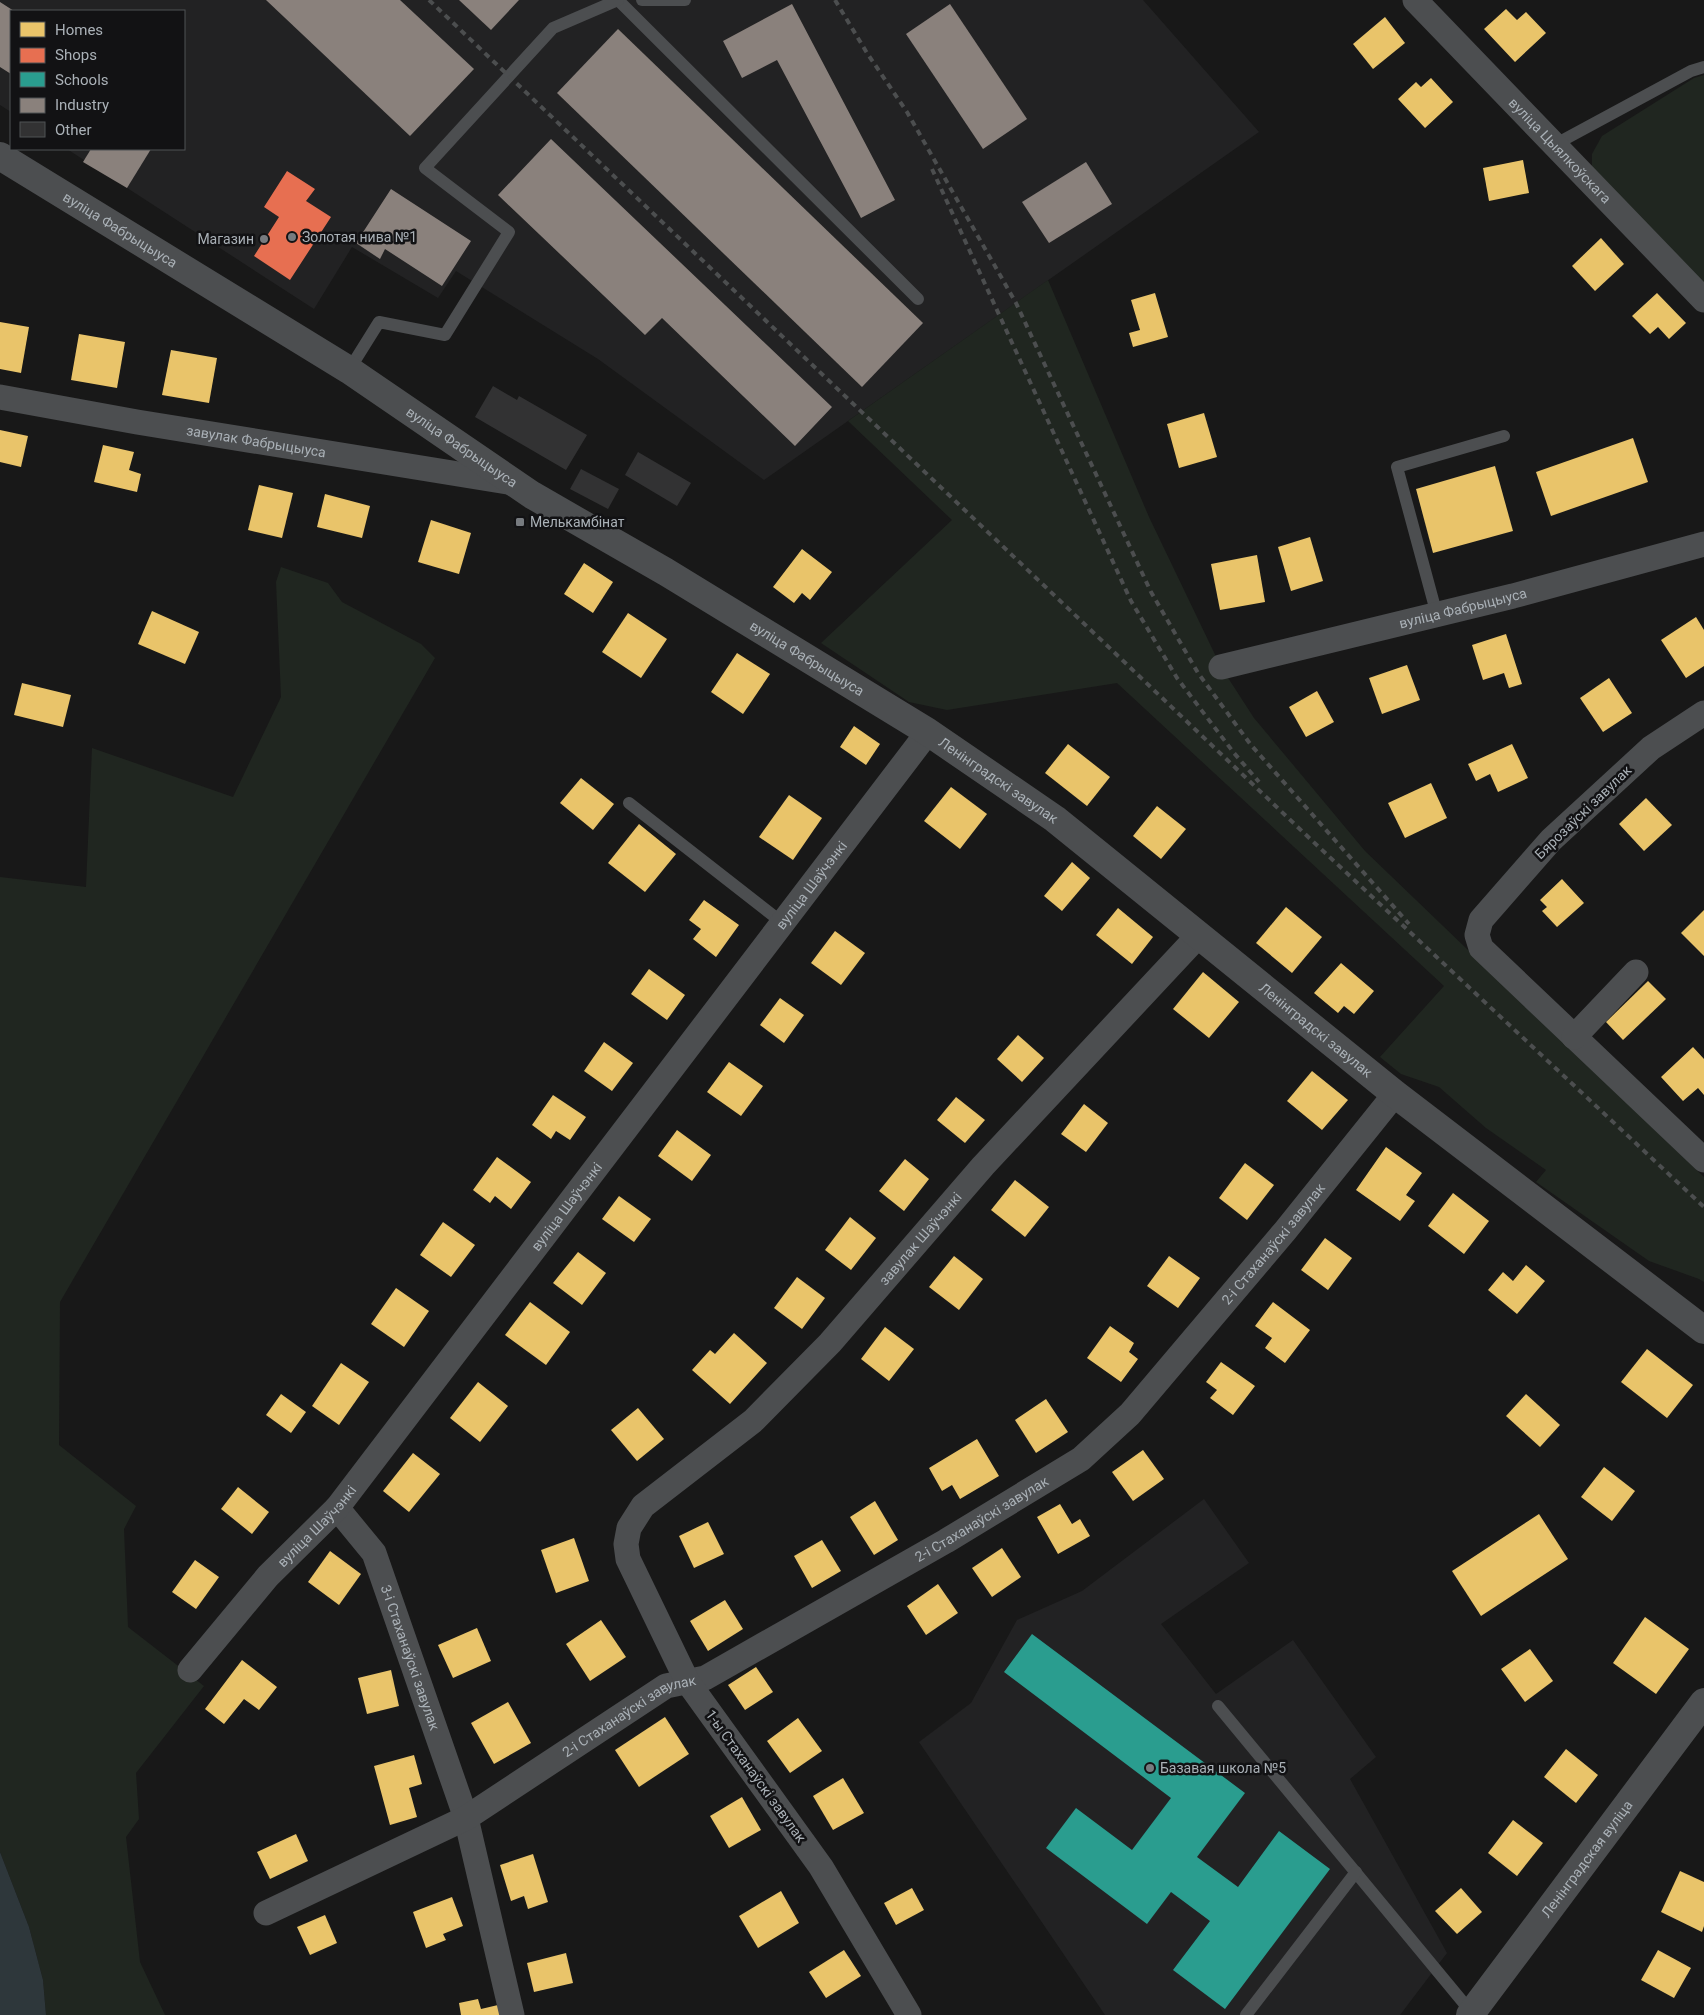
<svg xmlns="http://www.w3.org/2000/svg" width="1704" height="2015" viewBox="0 0 1704 2015" font-family="Roboto,sans-serif">
<rect width="100%" height="100%" fill="#181818"/>
<!-- built -->
<g fill="#222223">
<path d="M 0,0 L 1143,0 L 1259,132 L 764,480 L 598,359 L 456,271 L 438,298 L 352,247 L 314,309 L 67,149 L 184,149 L 184,11 L 11,11 L 11,112 L 0,105 Z"/>
<path d="M 1204,1499 L 1249,1563 L 1161,1624 L 1216,1694 L 1293,1640 L 1376,1757 L 1350,1779 L 1447,1953 L 1400,2015 L 1105,2015 L 919,1742 L 971,1703 L 1017,1620 L 1082,1591 Z"/>
</g>
<!-- green -->
<g fill="#202620">
<path d="M 1704,75 L 1704,284 L 1596,174 L 1592,166 L 1592,154 L 1602,136 L 1694,78 Z"/>
<path d="M 1048,280 L 1149,517 L 1221,667 L 1254,718 L 1365,851 L 1704,1177 L 1704,1282 L 1699,1279 L 1649,1261 L 1536,1182 L 1546,1170 L 1486,1128 L 1439,1087 L 1401,1074 L 1380,1057 L 1444,986 L 1117,683 L 947,710 L 909,702 L 821,643 L 952,520 L 848,421 Z"/>
<path d="M 281,567 L 328,583 L 342,602 L 421,644 L 435,658 L 60,1302 L 59,1445 L 136,1506 L 124,1529 L 128,1627 L 204,1686 L 136,1773 L 139,1819 L 126,1837 L 140,1962 L 165,2015 L 46,2015 L 43,1980 L 29,1927 L 0,1852 L 0,877 L 86,887 L 92,748 L 233,797 L 281,697 L 276,582 Z"/>
</g>
<!-- water -->
<path fill="#2e373b" d="M 0,1852 L 29,1927 L 43,1980 L 46,2015 L 0,2015 Z"/>
<!-- homes -->
<g fill="#e9c46a">
<path d="M 1506,9 L 1517,20 L 1526,12 L 1546,33 L 1515,62 L 1484,29 Z"/>
<path d="M 1385,17 L 1405,43 L 1373,69 L 1353,44 Z"/>
<path d="M 1431,78 L 1453,102 L 1425,128 L 1398,99 L 1416,82 L 1421,87 Z"/>
<path d="M 1523,160 L 1529,193 L 1489,201 L 1483,168 Z"/>
<path d="M 1601,238 L 1624,264 L 1595,291 L 1572,266 Z"/>
<path d="M 1155,293 L 1168,337 L 1133,347 L 1129,333 L 1140,330 L 1131,300 Z"/>
<path d="M 1657,293 L 1686,323 L 1669,339 L 1658,327 L 1650,334 L 1632,316 Z"/>
<path d="M 0,322 L 29,327 L 21,373 L 0,369 Z"/>
<path d="M 79,334 L 125,342 L 117,388 L 71,380 Z"/>
<path d="M 171,350 L 217,358 L 209,403 L 162,395 Z"/>
<path d="M 1204,413 L 1217,457 L 1179,468 L 1167,424 Z"/>
<path d="M 0,430 L 28,436 L 21,467 L 0,462 Z"/>
<path d="M 1633,438 L 1648,482 L 1551,516 L 1536,472 Z"/>
<path d="M 103,445 L 134,452 L 129,470 L 141,474 L 137,492 L 94,482 Z"/>
<path d="M 1495,466 L 1513,531 L 1433,553 L 1416,489 Z"/>
<path d="M 259,485 L 293,493 L 282,538 L 248,530 Z"/>
<path d="M 325,494 L 370,506 L 362,538 L 317,527 Z"/>
<path d="M 431,520 L 471,533 L 459,574 L 418,562 Z"/>
<path d="M 1310,537 L 1323,581 L 1291,591 L 1278,547 Z"/>
<path d="M 802,549 L 832,572 L 810,600 L 802,593 L 794,603 L 773,587 Z"/>
<path d="M 1257,555 L 1265,602 L 1220,610 L 1211,564 Z"/>
<path d="M 584,563 L 613,582 L 593,613 L 564,594 Z"/>
<path d="M 152,611 L 199,632 L 185,664 L 138,644 Z"/>
<path d="M 628,613 L 667,639 L 641,678 L 602,652 Z"/>
<path d="M 1696,617 L 1704,630 L 1704,666 L 1686,678 L 1661,640 Z"/>
<path d="M 1506,634 L 1522,684 L 1509,688 L 1504,673 L 1483,680 L 1472,645 Z"/>
<path d="M 737,653 L 770,674 L 743,714 L 711,692 Z"/>
<path d="M 1407,665 L 1420,700 L 1382,714 L 1369,678 Z"/>
<path d="M 1609,678 L 1632,713 L 1603,732 L 1580,698 Z"/>
<path d="M 22,683 L 71,695 L 63,727 L 14,715 Z"/>
<path d="M 1317,691 L 1334,722 L 1306,737 L 1289,707 Z"/>
<path d="M 854,726 L 880,744 L 866,765 L 840,747 Z"/>
<path d="M 1068,744 L 1110,777 L 1087,806 L 1045,773 Z"/>
<path d="M 1512,744 L 1528,778 L 1498,792 L 1490,774 L 1476,781 L 1468,764 Z"/>
<path d="M 581,778 L 614,804 L 593,830 L 560,803 Z"/>
<path d="M 1431,783 L 1447,818 L 1405,838 L 1388,803 Z"/>
<path d="M 951,787 L 987,814 L 960,849 L 924,821 Z"/>
<path d="M 789,795 L 822,818 L 793,860 L 759,837 Z"/>
<path d="M 1646,798 L 1672,825 L 1644,851 L 1619,824 Z"/>
<path d="M 1157,806 L 1186,829 L 1161,859 L 1133,836 Z"/>
<path d="M 639,824 L 676,854 L 645,892 L 608,863 Z"/>
<path d="M 1072,862 L 1090,878 L 1062,911 L 1044,896 Z"/>
<path d="M 1562,879 L 1584,903 L 1557,927 L 1542,911 L 1547,907 L 1540,900 Z"/>
<path d="M 704,900 L 739,925 L 716,957 L 693,939 L 701,929 L 689,920 Z"/>
<path d="M 1286,907 L 1322,937 L 1292,973 L 1256,943 Z"/>
<path d="M 1118,908 L 1153,937 L 1132,964 L 1096,935 Z"/>
<path d="M 1704,910 L 1704,956 L 1681,933 Z"/>
<path d="M 835,931 L 865,953 L 841,985 L 811,963 Z"/>
<path d="M 1341,963 L 1374,991 L 1354,1014 L 1344,1006 L 1338,1013 L 1314,993 Z"/>
<path d="M 649,969 L 685,995 L 667,1020 L 631,994 Z"/>
<path d="M 1203,972 L 1239,1002 L 1209,1038 L 1173,1009 Z"/>
<path d="M 1648,981 L 1666,999 L 1623,1040 L 1606,1022 Z"/>
<path d="M 780,998 L 804,1015 L 784,1043 L 760,1025 Z"/>
<path d="M 1018,1035 L 1044,1058 L 1022,1082 L 997,1059 Z"/>
<path d="M 604,1042 L 633,1063 L 612,1091 L 584,1071 Z"/>
<path d="M 1693,1047 L 1704,1059 L 1704,1095 L 1698,1088 L 1683,1101 L 1661,1077 Z"/>
<path d="M 729,1062 L 763,1086 L 741,1116 L 707,1092 Z"/>
<path d="M 1312,1071 L 1348,1100 L 1322,1130 L 1287,1101 Z"/>
<path d="M 553,1095 L 586,1117 L 570,1140 L 556,1131 L 551,1139 L 532,1125 Z"/>
<path d="M 956,1097 L 985,1120 L 965,1143 L 937,1120 Z"/>
<path d="M 1084,1104 L 1108,1123 L 1086,1152 L 1061,1134 Z"/>
<path d="M 677,1130 L 711,1155 L 692,1181 L 658,1156 Z"/>
<path d="M 1386,1147 L 1422,1173 L 1406,1195 L 1415,1201 L 1400,1221 L 1356,1190 Z"/>
<path d="M 497,1157 L 531,1182 L 511,1209 L 495,1196 L 490,1203 L 473,1190 Z"/>
<path d="M 905,1159 L 929,1179 L 904,1211 L 879,1191 Z"/>
<path d="M 1245,1163 L 1274,1185 L 1247,1220 L 1219,1198 Z"/>
<path d="M 1015,1180 L 1049,1207 L 1025,1237 L 991,1210 Z"/>
<path d="M 1453,1193 L 1489,1221 L 1464,1254 L 1428,1226 Z"/>
<path d="M 619,1196 L 651,1219 L 634,1242 L 602,1219 Z"/>
<path d="M 850,1217 L 876,1238 L 851,1270 L 825,1250 Z"/>
<path d="M 443,1222 L 475,1245 L 451,1277 L 420,1255 Z"/>
<path d="M 1325,1238 L 1352,1258 L 1328,1290 L 1301,1270 Z"/>
<path d="M 578,1252 L 606,1273 L 582,1305 L 553,1283 Z"/>
<path d="M 954,1256 L 983,1279 L 959,1310 L 929,1287 Z"/>
<path d="M 1169,1256 L 1200,1278 L 1178,1308 L 1147,1286 Z"/>
<path d="M 1526,1265 L 1545,1281 L 1517,1314 L 1488,1290 L 1503,1272 L 1513,1281 Z"/>
<path d="M 797,1277 L 825,1298 L 802,1329 L 774,1308 Z"/>
<path d="M 396,1288 L 429,1311 L 404,1347 L 371,1324 Z"/>
<path d="M 530,1302 L 570,1332 L 546,1365 L 505,1335 Z"/>
<path d="M 1273,1302 L 1310,1330 L 1285,1363 L 1265,1348 L 1272,1338 L 1255,1326 Z"/>
<path d="M 1110,1326 L 1134,1343 L 1129,1352 L 1138,1359 L 1121,1382 L 1087,1358 Z"/>
<path d="M 885,1327 L 914,1349 L 889,1381 L 861,1359 Z"/>
<path d="M 734,1333 L 767,1363 L 730,1404 L 692,1370 L 710,1350 L 715,1354 Z"/>
<path d="M 1647,1349 L 1693,1385 L 1667,1418 L 1621,1382 Z"/>
<path d="M 1221,1362 L 1255,1386 L 1233,1415 L 1210,1398 L 1217,1390 L 1206,1382 Z"/>
<path d="M 341,1363 L 369,1382 L 339,1425 L 312,1406 Z"/>
<path d="M 478,1382 L 508,1406 L 480,1442 L 450,1418 Z"/>
<path d="M 281,1394 L 306,1412 L 291,1433 L 266,1415 Z"/>
<path d="M 1526,1394 L 1560,1425 L 1540,1447 L 1506,1416 Z"/>
<path d="M 1046,1399 L 1068,1432 L 1036,1453 L 1015,1420 Z"/>
<path d="M 638,1408 L 664,1439 L 637,1461 L 611,1430 Z"/>
<path d="M 977,1439 L 999,1476 L 960,1499 L 952,1485 L 942,1491 L 929,1468 Z"/>
<path d="M 1143,1450 L 1164,1479 L 1133,1501 L 1112,1472 Z"/>
<path d="M 413,1453 L 440,1474 L 409,1512 L 383,1491 Z"/>
<path d="M 1604,1467 L 1635,1491 L 1612,1521 L 1581,1497 Z"/>
<path d="M 238,1487 L 269,1512 L 252,1534 L 221,1509 Z"/>
<path d="M 875,1501 L 898,1540 L 874,1555 L 850,1517 Z"/>
<path d="M 1060,1504 L 1072,1524 L 1080,1519 L 1090,1536 L 1058,1554 L 1037,1517 Z"/>
<path d="M 1539,1514 L 1568,1559 L 1481,1616 L 1452,1571 Z"/>
<path d="M 708,1522 L 724,1554 L 694,1568 L 679,1536 Z"/>
<path d="M 574,1538 L 589,1581 L 556,1593 L 541,1550 Z"/>
<path d="M 822,1540 L 841,1571 L 812,1588 L 794,1556 Z"/>
<path d="M 1002,1548 L 1021,1577 L 992,1597 L 972,1568 Z"/>
<path d="M 330,1551 L 361,1574 L 339,1605 L 308,1582 Z"/>
<path d="M 195,1560 L 219,1577 L 196,1609 L 172,1592 Z"/>
<path d="M 938,1584 L 958,1613 L 926,1635 L 907,1606 Z"/>
<path d="M 725,1600 L 743,1629 L 708,1651 L 690,1621 Z"/>
<path d="M 1645,1617 L 1689,1649 L 1656,1694 L 1613,1663 Z"/>
<path d="M 601,1620 L 626,1657 L 590,1681 L 566,1644 Z"/>
<path d="M 477,1628 L 491,1661 L 453,1678 L 438,1645 Z"/>
<path d="M 1530,1649 L 1553,1681 L 1525,1702 L 1501,1669 Z"/>
<path d="M 242,1660 L 277,1687 L 259,1710 L 244,1699 L 224,1724 L 205,1709 Z"/>
<path d="M 756,1667 L 773,1692 L 745,1710 L 728,1685 Z"/>
<path d="M 391,1670 L 399,1706 L 367,1714 L 358,1678 Z"/>
<path d="M 508,1702 L 531,1743 L 494,1764 L 471,1723 Z"/>
<path d="M 665,1717 L 689,1754 L 639,1787 L 615,1750 Z"/>
<path d="M 798,1718 L 822,1751 L 790,1773 L 767,1741 Z"/>
<path d="M 1566,1749 L 1598,1775 L 1576,1803 L 1544,1777 Z"/>
<path d="M 414,1755 L 422,1784 L 409,1788 L 417,1817 L 390,1825 L 374,1766 Z"/>
<path d="M 843,1778 L 864,1813 L 833,1830 L 813,1796 Z"/>
<path d="M 742,1797 L 761,1830 L 729,1848 L 710,1816 Z"/>
<path d="M 1513,1820 L 1543,1843 L 1517,1876 L 1488,1853 Z"/>
<path d="M 296,1834 L 308,1861 L 270,1879 L 257,1852 Z"/>
<path d="M 533,1854 L 548,1902 L 528,1909 L 524,1896 L 511,1901 L 500,1865 Z"/>
<path d="M 1680,1871 L 1704,1882 L 1704,1926 L 1702,1932 L 1661,1912 Z"/>
<path d="M 912,1888 L 924,1910 L 896,1925 L 884,1903 Z"/>
<path d="M 1461,1888 L 1482,1912 L 1457,1934 L 1435,1911 Z"/>
<path d="M 781,1891 L 799,1923 L 758,1948 L 739,1916 Z"/>
<path d="M 452,1897 L 463,1926 L 443,1934 L 446,1940 L 426,1948 L 413,1912 Z"/>
<path d="M 325,1915 L 337,1943 L 310,1955 L 297,1927 Z"/>
<path d="M 844,1950 L 861,1976 L 826,1998 L 809,1972 Z"/>
<path d="M 1658,1950 L 1691,1968 L 1674,1998 L 1641,1980 Z"/>
<path d="M 566,1953 L 573,1983 L 534,1992 L 527,1963 Z"/>
<path d="M 478,1999 L 481,2009 L 498,2005 L 500,2015 L 461,2015 L 459,2003 Z"/>
</g>
<!-- shops -->
<path fill="#e76f51" d="M 287,171 L 315,189 L 306,201 L 331,217 L 290,280 L 254,256 L 279,217 L 264,207 Z"/>
<!-- schools -->
<path fill="#2a9d8f" d="M 1032,1634 L 1245,1793 L 1197,1857 L 1238,1887 L 1279,1831 L 1330,1869 L 1225,2009 L 1173,1970 L 1210,1921 L 1171,1892 L 1147,1924 L 1046,1848 L 1076,1808 L 1132,1850 L 1171,1798 L 1004,1672 Z"/>
<!-- industry -->
<g fill="#8a817c">
<path d="M 266,0 L 400,0 L 474,69 L 410,136 Z"/>
<path d="M 459,0 L 519,0 L 491,30 Z"/>
<path d="M 0,2 L 14,11 L 11,11 L 11,74 L 0,67 Z"/>
<path d="M 792,4 L 895,200 L 861,218 L 777,60 L 742,78 L 723,41 Z"/>
<path d="M 950,4 L 1027,119 L 983,149 L 906,34 Z"/>
<path d="M 618,29 L 923,323 L 862,387 L 557,93 Z"/>
<path d="M 551,139 L 832,407 L 795,446 L 662,318 L 645,335 L 498,195 Z"/>
<path d="M 91,149 L 151,149 L 127,188 L 83,162 Z"/>
<path d="M 1086,162 L 1112,204 L 1049,243 L 1022,202 Z"/>
<path d="M 391,189 L 471,241 L 442,286 L 385,249 L 380,259 L 356,243 Z"/>
</g>
<!-- building -->
<g fill="#323233">
<path d="M 493,386 L 517,400 L 519,396 L 587,435 L 566,470 L 475,417 Z"/>
<path d="M 638,452 L 691,483 L 677,506 L 625,475 Z"/>
<path d="M 581,469 L 619,489 L 608,509 L 570,489 Z"/>
</g>
<g fill="none" stroke-linecap="round" stroke-linejoin="round">
<!-- service -->
<g stroke="#4c4e50" stroke-width="12">
<path d="M 618,0 L 918,299"/>
<path d="M 642,0 L 685,0"/>
<path d="M 1554,145 L 1691,71 L 1704,67"/>
<path d="M 349,370 L 379,322 L 445,335 L 509,232 L 425,168 L 553,28 L 618,0"/>
<path d="M 1437,615 L 1397,467 L 1504,436"/>
<path d="M 629,803 L 784,924"/>
<path d="M 1218,1706 L 1472,2013"/>
<path d="M 1246,2015 L 1356,1872"/>
</g>
<!-- minor -->
<g stroke="#4c4e50" stroke-width="25">
<path id="s1" d="M 1415,0 L 1704,300"/>
<path id="s2" d="M 0,397 L 137,422 L 514,483"/>
<path id="s3" d="M 1221,667 L 1513,596 L 1704,544"/>
<path d="M 1704,713 L 1651,748 L 1551,840 L 1481,920 L 1477,935 L 1481,948 L 1704,1160"/>
<path d="M 1574,1037 L 1636,972"/>
<path id="s4" d="M 337,1508 L 374,1553 L 466,1818 L 512,2015"/>
<path id="s5" d="M 190,1670 L 268,1576 L 337,1508 L 928,732"/>
<path id="s6" d="M 266,1913 L 466,1818 L 666,1686 L 705,1678 L 946,1541 L 1081,1459 L 1130,1414 L 1285,1231 L 1395,1094"/>
<path id="s7" d="M 909,2015 L 821,1867 L 687,1681 L 628,1559 L 626,1544 L 629,1528 L 643,1506 L 753,1421 L 830,1343 L 983,1166 L 1199,935"/>
</g>
<!-- tertiary -->
<g stroke="#4c4e50" stroke-width="28">
<path id="s8" d="M 0,156 L 349,370 L 532,495 L 666,572 L 928,732 L 1055,819 L 1395,1094 L 1704,1330"/>
<path id="s9" d="M 1470,2015 L 1704,1702"/>
</g>
<!-- rail -->
<g stroke="#4c4e4f" stroke-width="4" stroke-dasharray="6 5" stroke-linecap="butt">
<path d="M 429,0 L 1305,834 L 1704,1207"/>
<path d="M 835,0 L 867,53 L 907,112 L 1016,303 L 1151,592 L 1198,673 L 1251,745 L 1409,924"/>
<path d="M 932,169 L 1131,601 L 1177,678 L 1234,753 L 1259,782"/>
</g>
</g>
<!-- markers -->
<g fill="#777b7f" stroke="#121214" stroke-width="2">
<circle cx="292" cy="237" r="5"/>
<circle cx="264" cy="239" r="5"/>
<rect x="515" y="517" width="10" height="10" rx="2.5"/>
<circle cx="1150" cy="1768" r="5"/>
</g>
<g text-anchor="middle" dominant-baseline="central" stroke-width="5" stroke-linejoin="round" paint-order="stroke">
<!-- street labels -->
<g font-size="14" fill="#aab1b7" stroke="#121214">
<text stroke="none"><textPath href="#s1" startOffset="209">вуліца Цыялкоўскага</textPath></text>
<text stroke="none"><textPath href="#s8" startOffset="141">вуліца Фабрыцыуса</textPath></text>
<text stroke="none"><textPath href="#s2" startOffset="260">завулак Фабрыцыуса</textPath></text>
<text stroke="none"><textPath href="#s8" startOffset="546">вуліца Фабрыцыуса</textPath></text>
<text stroke="none"><textPath href="#s3" startOffset="249">вуліца Фабрыцыуса</textPath></text>
<text stroke="none"><textPath href="#s8" startOffset="951">вуліца Фабрыцыуса</textPath></text>
<text stroke="none"><textPath href="#s8" startOffset="1178">Ленінградскі завулак</textPath></text>
<text transform="translate(1583 812) rotate(-44)">Бярозаўскі завулак</text>
<text stroke="none"><textPath href="#s5" startOffset="1002">вуліца Шаўчэнкі</textPath></text>
<text stroke="none"><textPath href="#s8" startOffset="1582">Ленінградскі завулак</textPath></text>
<text stroke="none"><textPath href="#s5" startOffset="598">вуліца Шаўчэнкі</textPath></text>
<text stroke="none"><textPath href="#s7" startOffset="981">завулак Шаўчэнкі</textPath></text>
<text stroke="none"><textPath href="#s6" startOffset="1225">2-і Стаханаўскі завулак</textPath></text>
<text stroke="none"><textPath href="#s6" startOffset="820">2-і Стаханаўскі завулак</textPath></text>
<text stroke="none"><textPath href="#s5" startOffset="192">вуліца Шаўчэнкі</textPath></text>
<text stroke="none"><textPath href="#s4" startOffset="169">3-і Стаханаўскі завулак</textPath></text>
<text stroke="none"><textPath href="#s6" startOffset="415">2-і Стаханаўскі завулак</textPath></text>
<text transform="translate(756 1776) rotate(54)">1-ы Стаханаўскі завулак</text>
<text stroke="none"><textPath href="#s9" startOffset="195">Ленінградская вуліца</textPath></text>
</g>
<!-- poi labels -->
<g font-size="14" fill="#aab1b7" stroke="#121214" text-anchor="start">
<text x="302" y="237">Золотая нива №1</text>
<text x="254" y="239" text-anchor="end">Магазин</text>
<text x="530" y="522">Мелькамбінат</text>
<text x="1160" y="1768">Базавая школа №5</text>
</g>
</g>
<!-- legend -->
<rect x="10" y="10" width="175" height="140" fill="#121214" stroke="#4f5255"/>
<rect x="20" y="22" width="25" height="15" fill="#e9c46a" stroke="#4f5255"/>
<text x="55" y="35" font-size="15" fill="#aab1b7">Homes</text>
<rect x="20" y="48" width="25" height="15" fill="#e76f51" stroke="#4f5255"/>
<text x="55" y="60" font-size="15" fill="#aab1b7">Shops</text>
<rect x="20" y="72" width="25" height="15" fill="#2a9d8f" stroke="#4f5255"/>
<text x="55" y="85" font-size="15" fill="#aab1b7">Schools</text>
<rect x="20" y="98" width="25" height="15" fill="#8a817c" stroke="#4f5255"/>
<text x="55" y="110" font-size="15" fill="#aab1b7">Industry</text>
<rect x="20" y="122" width="25" height="15" fill="#323233" stroke="#4f5255"/>
<text x="55" y="135" font-size="15" fill="#aab1b7">Other</text>
</svg>
